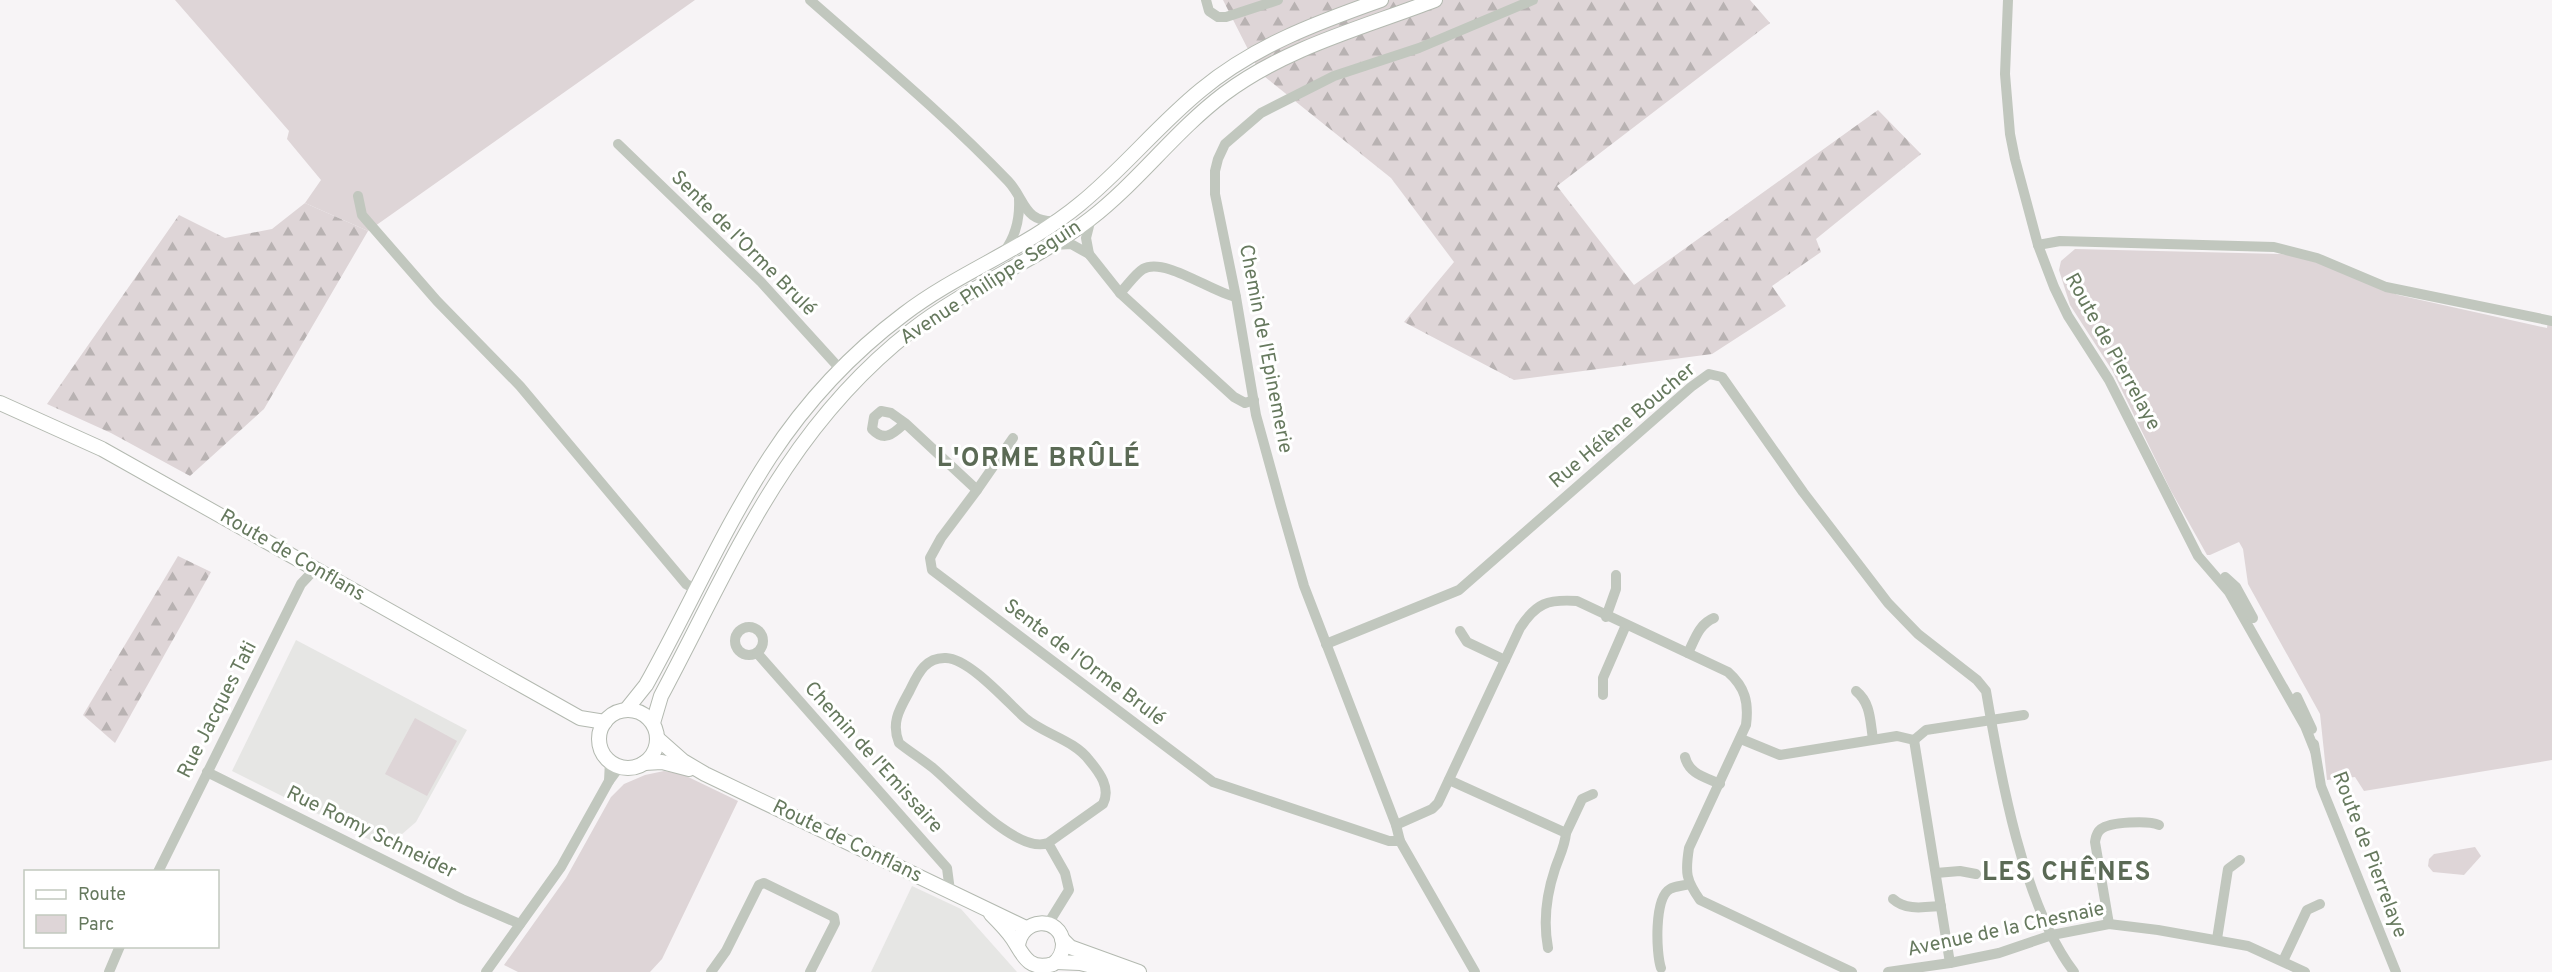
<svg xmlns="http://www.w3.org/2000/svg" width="2552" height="972" viewBox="0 0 2552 972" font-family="Overpass,sans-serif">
<defs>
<pattern id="forest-firs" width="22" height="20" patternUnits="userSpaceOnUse" patternTransform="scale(1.5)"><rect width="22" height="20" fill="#ded5d7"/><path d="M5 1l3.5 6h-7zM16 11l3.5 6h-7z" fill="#b8b2b2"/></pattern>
</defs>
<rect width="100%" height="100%" fill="#f7f4f6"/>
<!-- built -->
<g fill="#e6e6e4">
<path d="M 296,640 L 467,730 L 416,822 L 386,848 L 232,771 Z"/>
<path d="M 912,886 L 961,909 L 1017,972 L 871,972 Z"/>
</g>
<!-- green -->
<g fill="#ded5d7">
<path d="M 175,0 L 695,0 L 368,231 L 305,203 L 321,180 L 287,139 L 289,131 Z"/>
<path d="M 2075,249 L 2281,254 L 2303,257 L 2398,295 L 2547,328 L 2548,320 L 2552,321 L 2552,760 L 2364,791 L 2355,777 L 2327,780 L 2320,714 L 2248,584 L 2243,549 L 2239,542 L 2210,555 L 2207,555 L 2171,491 L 2112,370 L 2070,305 L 2059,270 L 2061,261 Z"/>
<path d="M 415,718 L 457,741 L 427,796 L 385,774 Z"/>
<path d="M 664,771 L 682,774 L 738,801 L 662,959 L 650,972 L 518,972 L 504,965 L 566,878 L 611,797 L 624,784 L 645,775 Z"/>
<path d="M 2475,847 L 2481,856 L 2464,875 L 2433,872 L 2428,866 L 2429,859 L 2434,854 Z"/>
</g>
<!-- forest -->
<g fill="url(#forest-firs)">
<path d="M 1223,0 L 1750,0 L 1770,23 L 1557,186 L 1634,285 L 1878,110 L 1921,154 L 1816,239 L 1821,252 L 1772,286 L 1786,306 L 1712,354 L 1514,380 L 1404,322 L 1454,262 L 1391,178 L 1260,73 Z"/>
<path d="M 305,203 L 368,231 L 264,409 L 190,476 L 111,433 L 47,404 L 179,215 L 225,238 L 272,229 Z"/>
<path d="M 178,556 L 211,572 L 115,743 L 83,715 Z"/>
</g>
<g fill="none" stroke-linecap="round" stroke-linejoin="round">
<defs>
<g id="major">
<path d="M 0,403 L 102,449 L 580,718 L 605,722"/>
<path d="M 626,710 L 646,685 C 688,610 723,529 770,457 C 806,402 852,353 904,314 C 959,272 1027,248 1080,204 C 1123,169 1158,125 1201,90 C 1254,46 1316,23 1381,0"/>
<circle cx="628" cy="739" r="29"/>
<path d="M 653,723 L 661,696 C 734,559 785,429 912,330 C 967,287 1034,262 1090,219 C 1138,182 1175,131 1224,94 C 1287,47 1362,28 1435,0"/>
<path d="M 657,738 L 683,761 L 705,774 L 1026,928"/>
<path d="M 644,763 L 662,762 L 689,769"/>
<path d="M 991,914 C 999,922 1007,930 1013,939 C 1022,953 1028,972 1053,964 C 1059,960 1063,952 1063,944 C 1061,915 1020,917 1018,947"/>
<path d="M 1062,939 L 1070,947 L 1139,972"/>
<path d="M 1056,962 L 1080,963 L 1113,971"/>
</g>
</defs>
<!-- major casing -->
<use href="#major" stroke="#b3b9b0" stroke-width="16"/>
<!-- minor -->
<g stroke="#c1c7be" stroke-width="10">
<path d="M 810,0 C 877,59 946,116 1008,181 C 1026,200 1023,223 1057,221"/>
<path d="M 1206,0 L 1209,11 L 1218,17 L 1226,17 L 1278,0"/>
<path d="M 2008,0 L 2005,74 L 2010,134 L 2015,159 L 2038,245 L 2054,287 L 2068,316 L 2109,380 L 2198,556 L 2229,592 L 2305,726 L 2315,751"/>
<path d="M 618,144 L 761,282 L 841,370"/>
<path d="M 358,196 L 362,215 L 437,301 L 520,386 L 686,584 L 697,590"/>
<path d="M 1054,245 L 1071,244 L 1089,254 L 1120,293 L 1234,397 L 1245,403 L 1254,400"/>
<path d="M 2038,245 L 2060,241 L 2274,247 L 2317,258 L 2386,287 L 2552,321"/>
<path d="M 1004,252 C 1016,236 1020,219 1019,199"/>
<path d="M 1089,254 L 1086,238 L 1091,218"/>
<path d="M 1120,293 C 1127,286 1135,274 1143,269 C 1165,257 1211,292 1236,297"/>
<path d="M 905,423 C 894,433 885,443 872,429 L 874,417 L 881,411 L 891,413 L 905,423 L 977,490 L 941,538 L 930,558 L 932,570 L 1213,782 L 1389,841 L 1400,841"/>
<path d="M 977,490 L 1013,438"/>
<path d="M 2225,577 L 2236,587 L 2253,618"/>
<path d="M 1606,617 L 1616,589 L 1616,575"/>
<circle cx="749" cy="641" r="14"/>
<path d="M 1460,631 L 1467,642 L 1505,660"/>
<path d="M 1326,644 L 1459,590 L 1691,387 L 1709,374 L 1722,377 L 1803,492 L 1888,603 L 1918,634 L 1977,680 L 1986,691 C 2000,774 2023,905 2074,972"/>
<path d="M 757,653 L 947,868 L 950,891"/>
<path d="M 1688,653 C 1695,639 1699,624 1714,618"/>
<path d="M 1856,691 C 1871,703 1870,721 1873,739"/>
<path d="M 1603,695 L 1603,678 L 1626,625"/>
<path d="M 2297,697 L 2312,729"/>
<path d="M 1741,739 L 1780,755 L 1897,736 L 1914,740 L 1950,963"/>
<path d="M 1914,740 L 1926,730 L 2024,715"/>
<path d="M 2314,744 L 2321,786 L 2396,972"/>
<path d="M 1685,757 C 1689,774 1705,777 1720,784"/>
<path d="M 207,772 L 462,899 L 520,924"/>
<path d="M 1449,780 L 1566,833 C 1565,846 1559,857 1555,869 C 1546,896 1543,921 1548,948"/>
<path d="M 609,781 L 610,761"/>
<path d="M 1396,825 L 1432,809 L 1438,803 L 1520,628 C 1536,603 1548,599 1577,601 L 1728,672 C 1745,687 1749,702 1746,725 L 1689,848 C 1685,873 1686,880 1700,900 L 1852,972"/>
<path d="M 1566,833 L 1582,799 L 1593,794"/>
<path d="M 158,872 L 301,584 L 315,569"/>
<path d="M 1936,873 L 1960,871 L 1976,874"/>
<path d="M 1893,899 C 1906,911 1925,907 1941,906"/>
<path d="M 1048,924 L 1069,890 L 1065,873 L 1048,843 C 1017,855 956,787 933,768 C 922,759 910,752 899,743 C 891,723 899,710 909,692 C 917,676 924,657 946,658 C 970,659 1007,702 1025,718 C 1044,734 1074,740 1089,760 C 1100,773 1111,788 1103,804 L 1048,843"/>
<path d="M 2109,924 L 2095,842 C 2096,837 2096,833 2101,829 C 2110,822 2148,820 2159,825"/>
<path d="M 2217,939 L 2228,869 L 2240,860"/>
<path d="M 2283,961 L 2307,910 L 2320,904"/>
<path d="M 1661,968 C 1656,953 1654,898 1670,889 C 1675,886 1683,886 1689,884"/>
<path d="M 109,972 L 120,946"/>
<path d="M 486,972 L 561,867 L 609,781 L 620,766"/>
<path d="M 711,972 L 726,951 L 759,885 L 764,883 L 834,917 L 835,923 L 810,972"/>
<path d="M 1475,972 L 1400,841 L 1396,825 L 1304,586 L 1281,506 L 1256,415 L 1236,297 L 1215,194 L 1215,171 L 1218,159 L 1225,144 L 1261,113 L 1334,76 L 1419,48 L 1533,0"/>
<path d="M 1888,972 L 1950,963 L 1999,953 L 2052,935 L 2109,924 L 2158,930 L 2248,946 L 2305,972"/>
</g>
<!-- major -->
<use href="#major" stroke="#fff" stroke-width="14"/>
</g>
<g text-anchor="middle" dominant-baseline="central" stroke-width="6" stroke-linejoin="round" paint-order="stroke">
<!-- street labels -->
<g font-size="20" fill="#66795e" stroke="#fff">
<text transform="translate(743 244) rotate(45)">Sente de l'Orme Brulé</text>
<text transform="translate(991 283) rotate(-33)">Avenue Philippe Seguin</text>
<text transform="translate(1265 349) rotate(79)">Chemin de l'Epinemerie</text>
<text transform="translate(2112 352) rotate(61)">Route de Pierrelaye</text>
<text transform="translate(1623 426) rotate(-40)">Rue Hélène Boucher</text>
<text transform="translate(292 556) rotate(30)">Route de Conflans</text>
<text transform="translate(1084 663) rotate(37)">Sente de l'Orme Brulé</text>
<text transform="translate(218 710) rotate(-63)">Rue Jacques Tati</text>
<text transform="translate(873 758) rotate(48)">Chemin de l'Emissaire</text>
<text transform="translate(371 833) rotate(26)">Rue Romy Schneider</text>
<text transform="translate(847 842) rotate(26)">Route de Conflans</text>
<text transform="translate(2369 855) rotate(69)">Route de Pierrelaye</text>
<text transform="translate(2006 930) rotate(-12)">Avenue de la Chesnaie</text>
</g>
<!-- district labels -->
<g font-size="26" font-weight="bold" letter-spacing="1.5" fill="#5b6a55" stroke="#fff">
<text x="1039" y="459">L'ORME BRÛLÉ</text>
<text x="2067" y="873">LES CHÊNES</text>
</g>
</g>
<!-- legend -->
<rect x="24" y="870" width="195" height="78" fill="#ffffff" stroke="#c2c9bf" stroke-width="1.5"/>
<rect x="36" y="890" width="30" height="9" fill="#ffffff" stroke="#c2c9bf" stroke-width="1.5"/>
<text x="78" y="900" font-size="18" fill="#66795e">Route</text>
<rect x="36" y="915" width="30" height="18" fill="#ded5d7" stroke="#c2c9bf" stroke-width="1.5"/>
<text x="78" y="930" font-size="18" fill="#66795e">Parc</text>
</svg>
